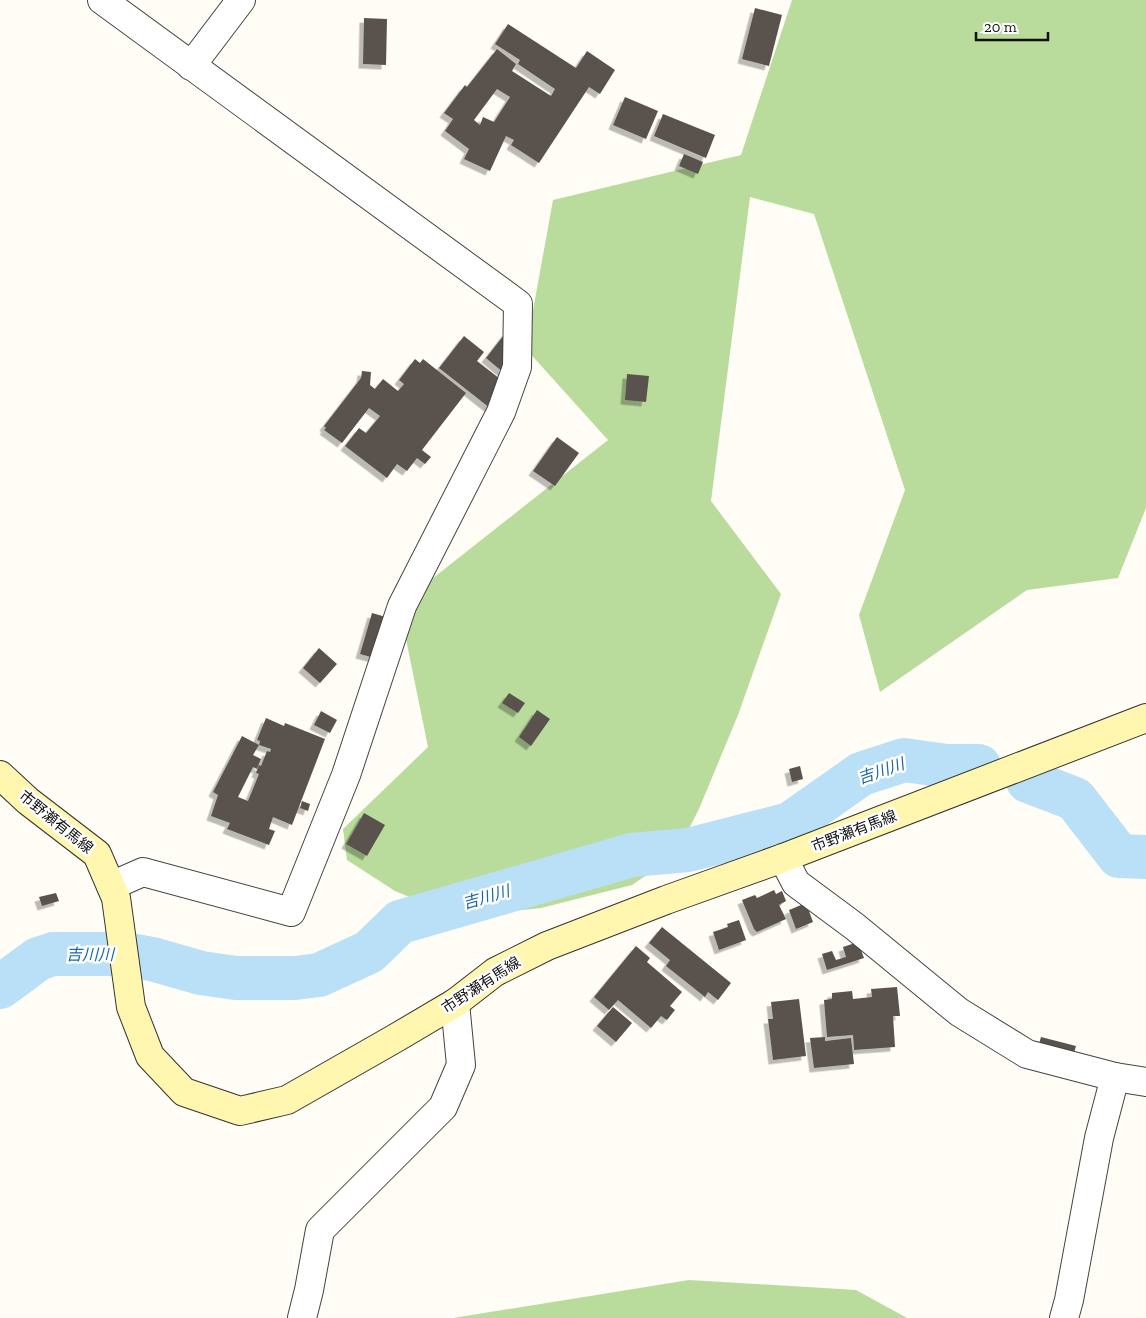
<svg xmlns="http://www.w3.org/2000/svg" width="1146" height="1318" viewBox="0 0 1146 1318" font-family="'Zilla Slab','Noto Sans JP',serif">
<defs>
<filter id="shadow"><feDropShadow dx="-4.5" dy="4.5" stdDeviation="0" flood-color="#0004"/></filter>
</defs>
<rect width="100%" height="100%" fill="#fffdf5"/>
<!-- forest -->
<g fill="#b9dc9c">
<path d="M 792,0 L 1146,0 L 1146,508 L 1118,578 L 1027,590 L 880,692 L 859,615 L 905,490 L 814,214 L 750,197 L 711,501 L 781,594 L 738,715 L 699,809 L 675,856 L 632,885 L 541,908 L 457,917 L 395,891 L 347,860 L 343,829 L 428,747 L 399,605 L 608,440 L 526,349 L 553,200 L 741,155 Z"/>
<path d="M 689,1280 L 856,1290 L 907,1318 L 453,1318 Z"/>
</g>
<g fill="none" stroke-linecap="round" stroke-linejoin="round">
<!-- river -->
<g stroke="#b9e0f7" stroke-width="44">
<path d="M 1028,781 L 1075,799 L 1119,856 L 1146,857"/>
<path d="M 0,987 L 38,959 L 53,954 L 124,954 L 152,959 L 201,973 L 236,978 L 295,978 L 319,975 L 369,952 L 400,922 L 632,855 L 688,850 L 790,824 L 861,774 L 904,760 L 947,766 L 979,766"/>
</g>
</g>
<!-- building -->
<g fill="#5a524d" fill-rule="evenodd" filter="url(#shadow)">
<path d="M 755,8 L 782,15 L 769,66 L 742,59 Z"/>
<path d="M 364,18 L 387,19 L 386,65 L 363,64 Z"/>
<path d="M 508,24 L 576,68 L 587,51 L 615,70 L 600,94 L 589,87 L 539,163 L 511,145 L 514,140 L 506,136 L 490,171 L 464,159 L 469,149 L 445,131 L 453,119 L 444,113 L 465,85 L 467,87 L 497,49 L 516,64 L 512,71 L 551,96 L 555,89 L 518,64 L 520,60 L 495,44 ZM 497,89 L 510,97 L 494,122 L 483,117 L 480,125 L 474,120 Z"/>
<path d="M 625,97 L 658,111 L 646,139 L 613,125 Z"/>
<path d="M 663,114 L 715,135 L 706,158 L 654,136 Z"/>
<path d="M 684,154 L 703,162 L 698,174 L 679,166 Z"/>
<path d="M 507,331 L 504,373 L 486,358 Z"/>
<path d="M 464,336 L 484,352 L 477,361 L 513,389 L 495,412 L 439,368 Z"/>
<path d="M 415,359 L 420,363 L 423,359 L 466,393 L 422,450 L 431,457 L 425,464 L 417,458 L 407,471 L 397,464 L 387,478 L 345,446 L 359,428 L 366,433 L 380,416 L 369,408 L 342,443 L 324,430 L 326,428 L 324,426 L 361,378 L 362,371 L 371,372 L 370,385 L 375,389 L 383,379 L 398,391 L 404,384 L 399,380 Z"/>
<path d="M 627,374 L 649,376 L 646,402 L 625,400 Z"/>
<path d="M 557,437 L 579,453 L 555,486 L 533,471 Z"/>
<path d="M 372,613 L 393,619 L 382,660 L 360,654 Z"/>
<path d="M 319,648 L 337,664 L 320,683 L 303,668 Z"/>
<path d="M 509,693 L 525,703 L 518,713 L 502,703 Z"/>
<path d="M 537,710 L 550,719 L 531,746 L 519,737 Z"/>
<path d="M 321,711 L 337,720 L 330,733 L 314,725 Z"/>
<path d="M 266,718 L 284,726 L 285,723 L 325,739 L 292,825 L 273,817 L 269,829 L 275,831 L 269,845 L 227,829 L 230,823 L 211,816 L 218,795 L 213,792 L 242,736 L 259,745 L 253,755 L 261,759 L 257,769 L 253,767 L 238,797 L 248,801 L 259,774 L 256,773 L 259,765 L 261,766 L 267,751 L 270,752 L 271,749 L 259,745 L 260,741 L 257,740 Z"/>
<path d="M 800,766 L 803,779 L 792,782 L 789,769 Z"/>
<path d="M 302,801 L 310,804 L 308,811 L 300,808 Z"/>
<path d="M 364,813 L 385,825 L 367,856 L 346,844 Z"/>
<path d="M 774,890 L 776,894 L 782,891 L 786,901 L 779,905 L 786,919 L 757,932 L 754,929 L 742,900 L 755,895 L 757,898 Z"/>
<path d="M 56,893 L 59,901 L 42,906 L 39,897 Z"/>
<path d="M 806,903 L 813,922 L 796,929 L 789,910 Z"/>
<path d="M 739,920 L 746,940 L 719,950 L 713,932 L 728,927 L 727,924 Z"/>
<path d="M 662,927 L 731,983 L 718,1000 L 708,992 L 705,997 L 666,966 L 670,960 L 649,943 Z"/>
<path d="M 858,942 L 864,958 L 827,970 L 822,954 L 832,951 L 836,960 L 846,957 L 843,947 Z"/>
<path d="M 636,946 L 650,958 L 647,962 L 682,992 L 670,1006 L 675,1010 L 667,1020 L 661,1016 L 651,1028 L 618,1000 L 609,1010 L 594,997 Z"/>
<path d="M 897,987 L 900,1016 L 893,1016 L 895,1047 L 854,1050 L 853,1035 L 827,1037 L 824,1000 L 832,999 L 832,993 L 852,991 L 853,999 L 872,997 L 871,989 Z"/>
<path d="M 799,999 L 806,1056 L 773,1060 L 768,1019 L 773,1019 L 771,1002 Z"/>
<path d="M 613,1007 L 632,1023 L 616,1042 L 597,1026 Z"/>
<path d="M 825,1037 L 825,1041 L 851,1038 L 854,1064 L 814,1068 L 810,1038 Z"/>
<path d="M 1041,1037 L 1076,1046 L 1074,1053 L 1039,1044 Z"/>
</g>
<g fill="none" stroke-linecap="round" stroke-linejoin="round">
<defs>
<g id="street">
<path d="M 102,0 L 518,304 L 517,367 L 501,412 L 402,606 L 346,775 L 291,912 L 143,872 L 111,886"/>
<path d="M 191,66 L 241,0"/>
<path d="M 783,858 L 796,883 L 854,926 L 959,1012 L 1027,1054 L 1115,1077 L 1146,1082"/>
<path d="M 302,1318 L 309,1290 L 320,1230 L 443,1107 L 461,1065 L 455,1003"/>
<path d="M 1064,1318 L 1069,1300 L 1099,1138 L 1115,1077"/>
</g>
<path id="secondary" d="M 0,775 L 28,801 L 97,854 L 116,898 L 131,1007 L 150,1056 L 184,1092 L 240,1111 L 287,1100 L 394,1039 L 455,1003 L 495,972 L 547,946 L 666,900 L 783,858 L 1146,718"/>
</defs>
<!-- street casing -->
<use href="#street" stroke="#444" stroke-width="30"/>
<!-- secondary casing -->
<use href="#secondary" stroke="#333" stroke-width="30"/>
<!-- street -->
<use href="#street" stroke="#fff" stroke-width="28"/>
<!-- secondary -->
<use href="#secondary" stroke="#fff6b0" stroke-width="28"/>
</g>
<g text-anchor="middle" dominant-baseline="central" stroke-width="5" stroke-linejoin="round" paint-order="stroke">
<!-- street labels -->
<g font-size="15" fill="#111" stroke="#fff">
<text transform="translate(56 822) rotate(39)">市野瀬有馬線</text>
<text transform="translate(854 831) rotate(-21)">市野瀬有馬線</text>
<text transform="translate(481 985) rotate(-33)">市野瀬有馬線</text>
</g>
<!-- water labels -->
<g font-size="16" font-style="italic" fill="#1768a6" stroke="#fff">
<text transform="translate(881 771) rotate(-19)">吉川川</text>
<text transform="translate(486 897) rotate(-16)">吉川川</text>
<text x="90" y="954">吉川川</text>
</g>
</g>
<!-- scale -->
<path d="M976 32v8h72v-8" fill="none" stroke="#111111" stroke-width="2.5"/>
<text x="984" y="32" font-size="15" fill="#111111" stroke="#ffffff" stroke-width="4" paint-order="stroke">20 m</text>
</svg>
